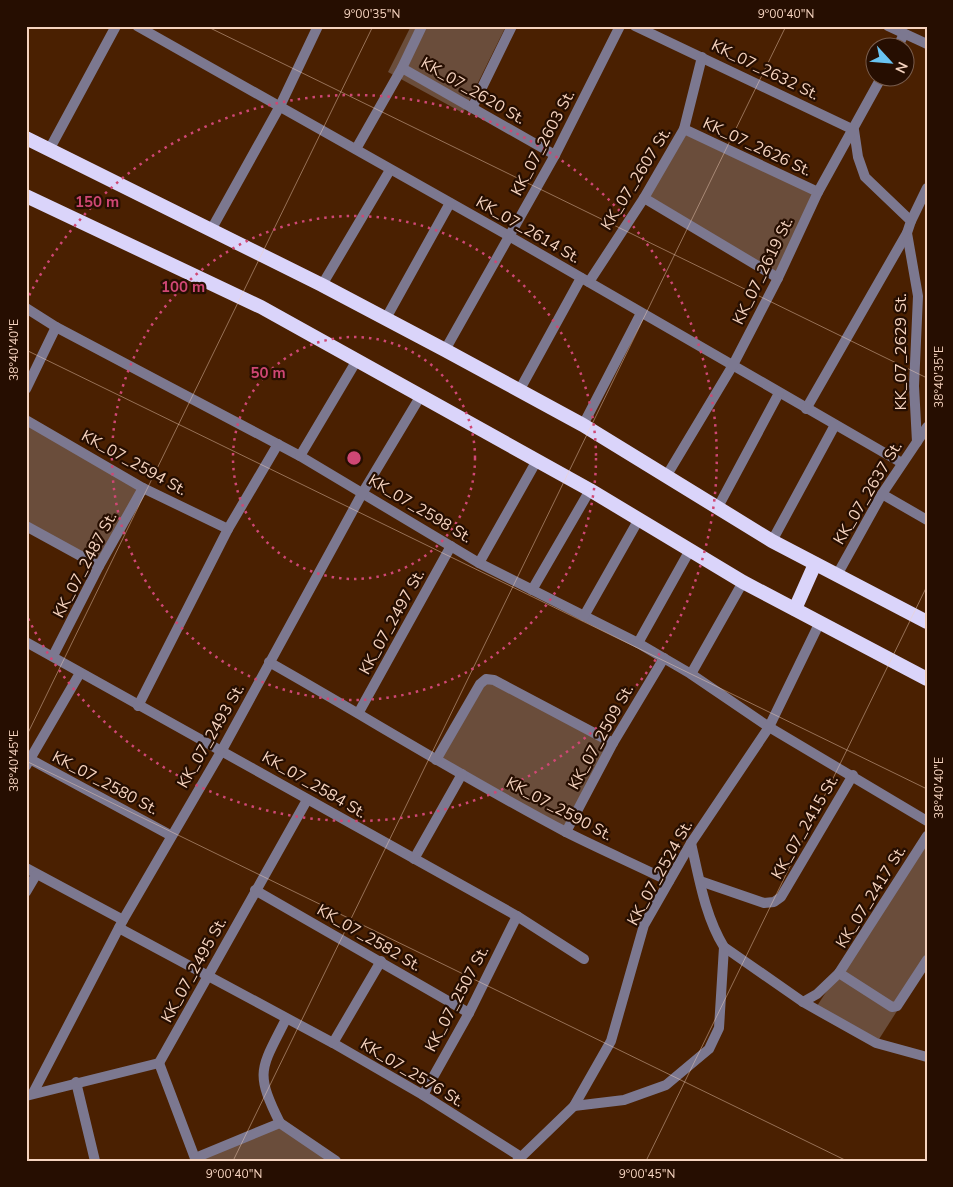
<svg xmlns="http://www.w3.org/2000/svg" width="953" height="1187" viewBox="0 0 953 1187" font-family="'Nunito Sans',sans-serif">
<rect width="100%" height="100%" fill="#4a2001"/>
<!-- green -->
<g fill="#6a4d3b">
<path d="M 411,26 L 506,26 L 463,113 L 388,72 Z"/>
<path d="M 684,129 L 818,192 L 778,278 L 644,198 Z"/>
<path d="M 26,420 L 143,488 L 99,566 L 26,526 Z"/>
<path d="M 494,680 L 613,743 L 566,832 L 436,760 L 480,684 Z"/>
<path d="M 927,837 L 927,964 L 874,1047 L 815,1009 Z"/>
<path d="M 280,1123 L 336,1161 L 196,1161 Z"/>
</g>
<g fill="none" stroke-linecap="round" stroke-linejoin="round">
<!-- minor -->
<g stroke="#7c7890" stroke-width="10">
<path d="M 137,26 L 509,236 L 902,463"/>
<path d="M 635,26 L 854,130 L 858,157 L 865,177 L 911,221 L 907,233 L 806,409"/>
<path d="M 888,26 L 927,44"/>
<path d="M 897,48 L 904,34"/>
<path d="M 402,68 L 555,155"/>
<path d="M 472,108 L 512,26"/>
<path d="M 684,129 L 818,192"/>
<path d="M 356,149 L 402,68 L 422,26"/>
<path d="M 49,150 L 116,26"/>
<path d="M 644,198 L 778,278"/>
<path d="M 911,221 L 927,188"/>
<path d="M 211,230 L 280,106 L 318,26"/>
<path d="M 907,233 L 918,296 L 914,386 L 917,442"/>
<path d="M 589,282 L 644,198 L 684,129 L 702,57"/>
<path d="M 322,285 L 390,170"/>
<path d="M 26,308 L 56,327 L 300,456 L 479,563 L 638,643 L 691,674 L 769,727 L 927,821"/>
<path d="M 385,320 L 450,203"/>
<path d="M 445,350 L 555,155 L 620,26"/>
<path d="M 26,389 L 56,327"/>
<path d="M 519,391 L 581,278"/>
<path d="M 26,420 L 143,488 L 228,529"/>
<path d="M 583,425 L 641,313"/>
<path d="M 300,456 L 357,360"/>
<path d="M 667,475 L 733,365 L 778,278 L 818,192 L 881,78"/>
<path d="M 882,494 L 927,520"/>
<path d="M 718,507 L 779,393"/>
<path d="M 26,526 L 99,566"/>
<path d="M 772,541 L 835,425"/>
<path d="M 479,563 L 536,462"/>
<path d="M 532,590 L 590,490"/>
<path d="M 584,616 L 639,519"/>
<path d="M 26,642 L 517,916 L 584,959"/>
<path d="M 638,643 L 690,550"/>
<path d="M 53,656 L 99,566 L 143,488"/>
<path d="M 269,662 C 368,718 465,779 566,832 C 600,849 634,864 669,881"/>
<path d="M 691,674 L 743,582"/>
<path d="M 138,706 L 228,529 L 278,444"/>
<path d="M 359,712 L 451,546"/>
<path d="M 26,757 L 170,835"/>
<path d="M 436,760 L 480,684 L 486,679 L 494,680 L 613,743"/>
<path d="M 26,766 L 80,673"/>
<path d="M 566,832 L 613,743 L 664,658"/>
<path d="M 691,843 C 699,878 705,916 724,947 L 803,1002 L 876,1043 L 927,1057"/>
<path d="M 414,859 L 462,774"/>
<path d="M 26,868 L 123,920"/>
<path d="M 700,881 L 764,903 L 774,902 L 781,897 L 853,775"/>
<path d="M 255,890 L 469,1013"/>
<path d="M 26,892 L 36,875"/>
<path d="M 119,928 L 333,1043 L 423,1095 L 521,1157"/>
<path d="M 839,973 L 892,1007 L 897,1006 L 927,960"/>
<path d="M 803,1002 L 817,994 L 839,973 L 927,836"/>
<path d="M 333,1043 L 381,961"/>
<path d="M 159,1063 L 307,800"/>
<path d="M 159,1063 L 196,1161"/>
<path d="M 76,1082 L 95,1161"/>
<path d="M 33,1093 L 123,920 L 222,750 L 363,492 L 420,397"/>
<path d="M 423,1095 L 469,1013 L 517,916"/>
<path d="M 26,1096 L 159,1063"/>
<path d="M 574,1106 L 624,1100 L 666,1085 L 709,1049 L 719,1028 L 724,947"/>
<path d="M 280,1123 C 254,1071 261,1069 286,1019"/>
<path d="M 195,1158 L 280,1123 L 336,1161"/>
<path d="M 517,1161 L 574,1106 L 611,1041 L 644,925 L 691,843 L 769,727 L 820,622"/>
</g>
<!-- tertiary -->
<path stroke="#7c7890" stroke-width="10" d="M 837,575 L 882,494 L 927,427"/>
<!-- trunk -->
<g stroke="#dad4fa" stroke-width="14">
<path d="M 26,138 L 322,285 L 445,350 L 583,425 L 772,541 L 927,622"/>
<path d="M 26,196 L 261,307 L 590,490 L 743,582 L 927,679"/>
<path d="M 795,609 L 815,564"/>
</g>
</g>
<!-- ticks -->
<path fill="none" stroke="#f5d3bf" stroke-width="1" stroke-opacity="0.45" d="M 206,26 L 927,378M 26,350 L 927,789M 26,737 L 373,26M 26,761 L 847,1161M 233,1161 L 786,26M 646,1161 L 927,586"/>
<!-- distance rings -->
<g fill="none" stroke="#cf4774" stroke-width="2.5" stroke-dasharray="2.5 5">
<circle cx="354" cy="458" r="121"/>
<circle cx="354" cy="458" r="242"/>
<path d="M26 302A363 363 0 1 1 26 614"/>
</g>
<g text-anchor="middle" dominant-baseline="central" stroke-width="4.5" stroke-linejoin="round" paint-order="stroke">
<!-- street labels -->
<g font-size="16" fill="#f5d3bf" stroke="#260e01">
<text transform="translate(765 70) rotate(26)">KK_07_2632 St.</text>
<text transform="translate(473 91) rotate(30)">KK_07_2620 St.</text>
<text transform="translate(543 143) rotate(-62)">KK_07_2603 St.</text>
<text transform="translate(757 147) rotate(25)">KK_07_2626 St.</text>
<text transform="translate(636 179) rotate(-58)">KK_07_2607 St.</text>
<text transform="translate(528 230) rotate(30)">KK_07_2614 St.</text>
<text transform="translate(763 271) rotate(-64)">KK_07_2619 St.</text>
<text transform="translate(901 352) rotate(-90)">KK_07_2629 St.</text>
<text transform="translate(134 463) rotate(29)">KK_07_2594 St.</text>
<text transform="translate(868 493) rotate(-59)">KK_07_2637 St.</text>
<text transform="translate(420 509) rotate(31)">KK_07_2598 St.</text>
<text transform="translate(85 565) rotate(-62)">KK_07_2487 St.</text>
<text transform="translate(392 622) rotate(-61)">KK_07_2497 St.</text>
<text transform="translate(211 736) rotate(-60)">KK_07_2493 St.</text>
<text transform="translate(601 737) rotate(-61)">KK_07_2509 St.</text>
<text transform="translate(105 783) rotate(28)">KK_07_2580 St.</text>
<text transform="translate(314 785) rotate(30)">KK_07_2584 St.</text>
<text transform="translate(559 809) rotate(28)">KK_07_2590 St.</text>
<text transform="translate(805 827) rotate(-60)">KK_07_2415 St.</text>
<text transform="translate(660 873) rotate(-61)">KK_07_2524 St.</text>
<text transform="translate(871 897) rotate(-58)">KK_07_2417 St.</text>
<text transform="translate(369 938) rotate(30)">KK_07_2582 St.</text>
<text transform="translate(194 970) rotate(-61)">KK_07_2495 St.</text>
<text transform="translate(457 999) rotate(-62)">KK_07_2507 St.</text>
<text transform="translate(412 1073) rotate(31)">KK_07_2576 St.</text>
</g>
</g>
<circle cx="354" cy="458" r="8" fill="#cf4774" stroke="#260e01" stroke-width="2.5"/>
<g font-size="15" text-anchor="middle" font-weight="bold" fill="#cf4774" stroke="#260e01" stroke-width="4.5" stroke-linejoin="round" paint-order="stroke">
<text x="97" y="207">150 m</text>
<text x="183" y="292">100 m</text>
<text x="268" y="378">50 m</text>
</g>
<!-- border -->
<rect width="953" height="1187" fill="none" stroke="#260e01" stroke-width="55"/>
<!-- north arrow -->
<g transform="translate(890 62) rotate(116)"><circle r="24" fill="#260e01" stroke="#795d4d"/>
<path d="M0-4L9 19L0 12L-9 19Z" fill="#69c3f1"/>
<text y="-8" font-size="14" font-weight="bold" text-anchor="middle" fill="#f5d3bf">N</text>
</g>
<rect x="28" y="28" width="898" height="1132" fill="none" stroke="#f5d3bf" stroke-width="2"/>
<g font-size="12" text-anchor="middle" fill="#f5d3bf">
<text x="372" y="18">9°00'35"N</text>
<text x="786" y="18">9°00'40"N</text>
<text transform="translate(14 350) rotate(-90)" y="4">38°40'40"E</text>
<text transform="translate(939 377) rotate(-90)" y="4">38°40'35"E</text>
<text transform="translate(14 761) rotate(-90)" y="4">38°40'45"E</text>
<text transform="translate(939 788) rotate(-90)" y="4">38°40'40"E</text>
<text x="234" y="1178">9°00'40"N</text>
<text x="647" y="1178">9°00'45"N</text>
</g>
</svg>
